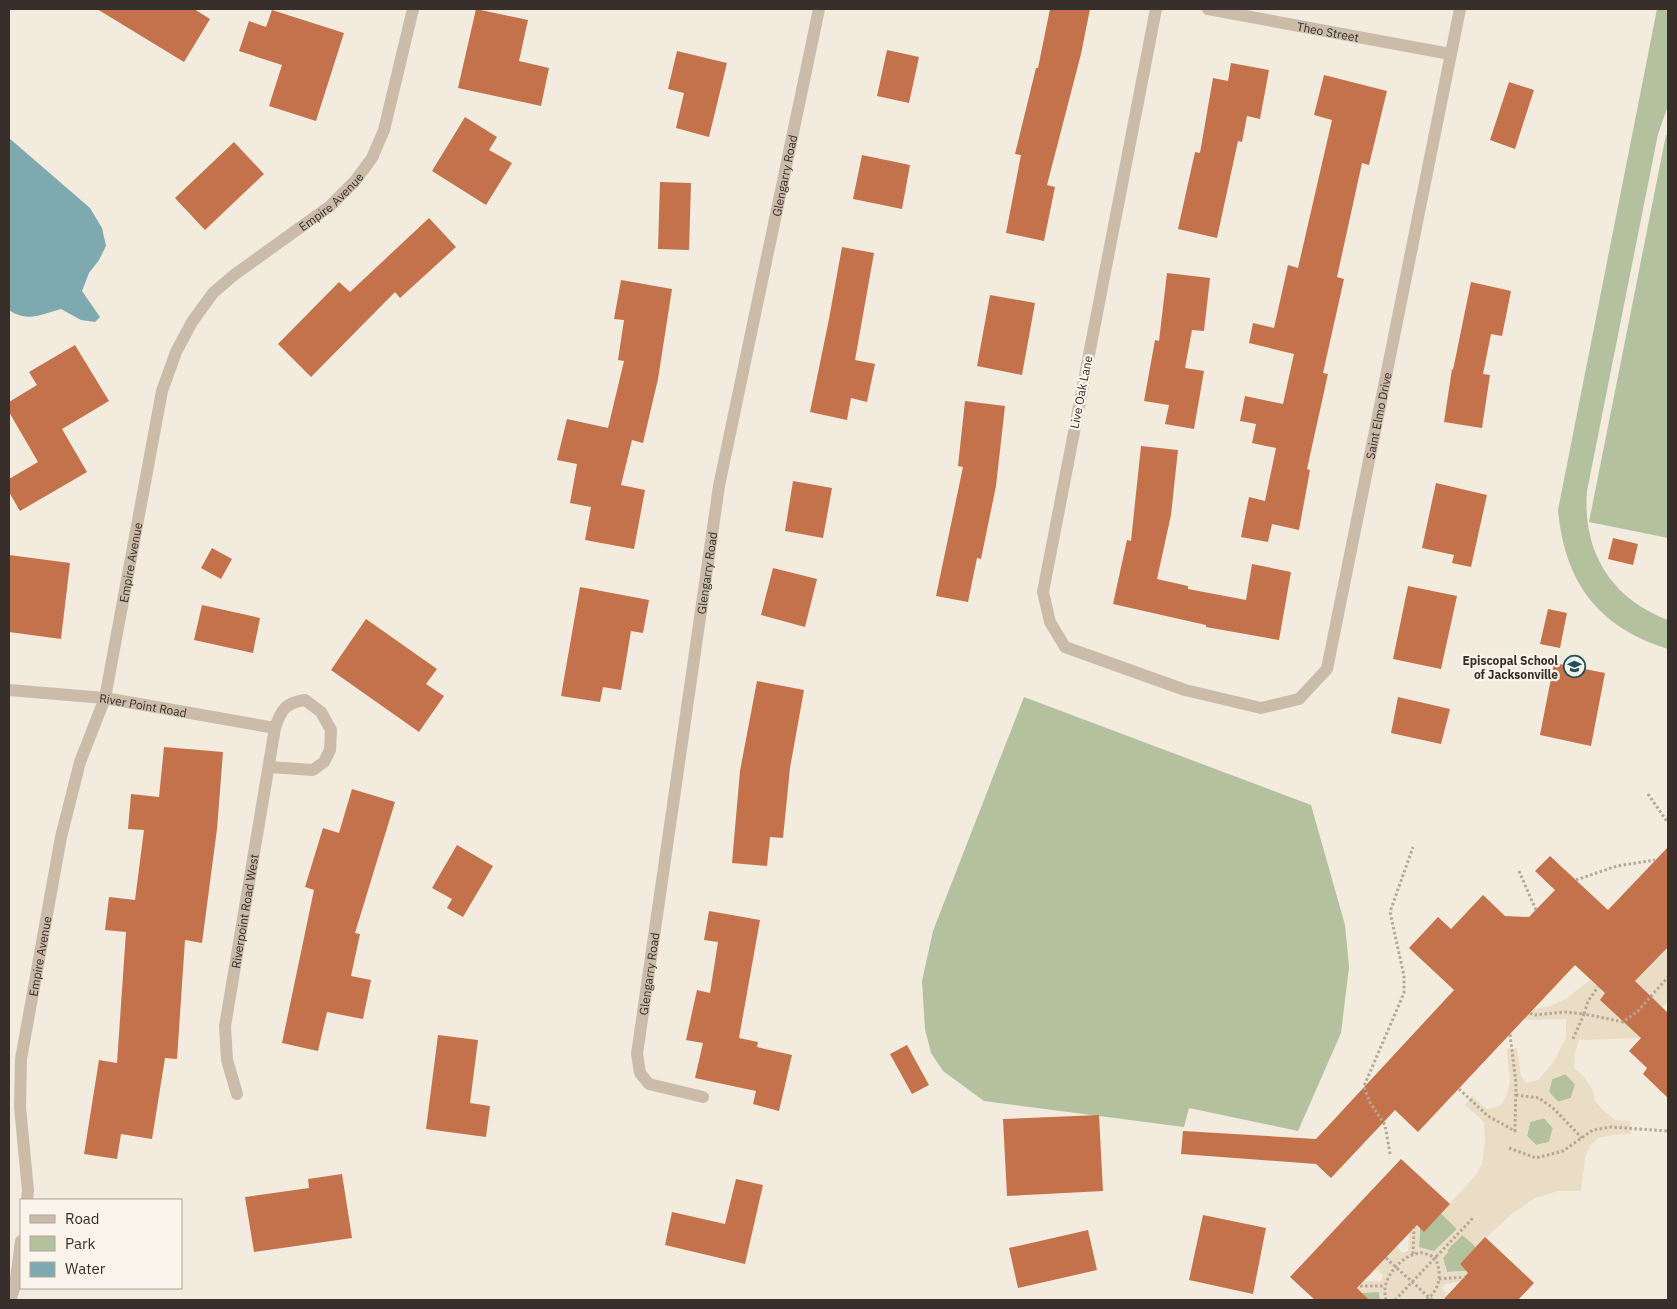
<svg xmlns="http://www.w3.org/2000/svg" width="1677" height="1309" viewBox="0 0 1677 1309" font-family="'IBM Plex Sans',sans-serif">
<rect width="100%" height="100%" fill="#f2ebde"/>
<!-- green -->
<g fill="#b3c19e">
<path d="M 1657,9 L 1668,9 L 1668,106 L 1658,134 L 1587,491 C 1582,551 1611,599 1668,620 L 1668,649 C 1598,627 1565,583 1558,510 Z"/>
<path d="M 1666,135 L 1668,136 L 1668,538 L 1589,522 Z"/>
<path d="M 1024,697 L 1311,805 L 1345,925 L 1349,967 L 1341,1033 L 1298,1131 L 1189,1108 L 1184,1127 L 984,1101 L 943,1071 L 931,1053 L 925,1029 L 922,981 L 933,931 Z"/>
<path d="M 1566,1074 L 1575,1084 L 1571,1098 L 1558,1102 L 1549,1092 L 1552,1079 Z"/>
<path d="M 1544,1118 L 1553,1128 L 1549,1142 L 1536,1145 L 1527,1136 L 1530,1122 Z"/>
<path d="M 1441,1213 L 1457,1229 L 1434,1252 L 1419,1248 L 1420,1228 Z"/>
<path d="M 1463,1234 L 1476,1247 L 1460,1264 L 1466,1271 L 1447,1272 L 1443,1258 L 1448,1252 L 1447,1250 Z"/>
<path d="M 1379,1291 L 1380,1300 L 1361,1300 L 1364,1296 L 1362,1293 Z"/>
</g>
<!-- plaza -->
<path fill="#eaddc6" fill-rule="evenodd" d="M 1668,947 L 1668,1001 L 1660,1010 L 1642,1038 L 1579,1040 L 1575,1053 L 1574,1068 L 1584,1077 L 1593,1091 L 1595,1101 L 1604,1111 L 1615,1120 L 1630,1121 L 1631,1134 L 1612,1135 L 1598,1138 L 1590,1146 L 1585,1158 L 1581,1191 L 1558,1191 L 1535,1198 L 1513,1213 L 1476,1247 L 1462,1235 L 1447,1250 L 1448,1252 L 1443,1258 L 1447,1272 L 1466,1271 L 1468,1273 L 1459,1282 L 1445,1284 L 1442,1289 L 1448,1295 L 1442,1300 L 1380,1300 L 1379,1292 L 1362,1293 L 1357,1289 L 1365,1281 L 1381,1281 L 1383,1275 L 1376,1269 L 1397,1247 L 1403,1253 L 1408,1251 L 1409,1233 L 1417,1225 L 1420,1228 L 1419,1247 L 1434,1251 L 1457,1229 L 1441,1213 L 1475,1176 L 1482,1164 L 1485,1142 L 1484,1122 L 1465,1105 L 1472,1096 L 1487,1109 L 1500,1106 L 1506,1097 L 1510,1082 L 1507,1049 L 1517,1048 L 1521,1076 L 1526,1083 L 1538,1080 L 1553,1063 L 1566,1038 L 1566,1019 L 1523,1020 L 1534,1009 L 1551,1006 L 1567,998 L 1590,980 L 1605,993 L 1600,1000 L 1616,1015 L 1642,988 L 1635,981 ZM 1565,1074 L 1575,1084 L 1571,1098 L 1558,1102 L 1549,1092 L 1552,1079 ZM 1544,1118 L 1553,1128 L 1549,1142 L 1536,1145 L 1527,1136 L 1530,1122 Z"/>
<!-- water -->
<path fill="#7ea9af" d="M 9,138 L 90,208 L 102,228 L 106,246 L 99,260 L 89,273 L 82,291 L 100,317 L 95,322 L 81,320 L 61,309 C 42,314 28,323 9,310 Z"/>
<!-- building -->
<g fill="#c4724b">
<path d="M 97,9 L 194,9 L 210,19 L 184,62 Z"/>
<path d="M 476,9 L 528,20 L 519,61 L 549,68 L 541,106 L 458,88 Z"/>
<path d="M 1050,9 L 1090,9 L 1081,54 L 1047,185 L 1055,187 L 1044,241 L 1006,233 L 1021,155 L 1015,154 L 1036,68 L 1038,68 Z"/>
<path d="M 272,10 L 344,33 L 316,121 L 269,106 L 282,65 L 239,51 L 249,21 L 266,27 Z"/>
<path d="M 887,50 L 919,57 L 909,103 L 877,96 Z"/>
<path d="M 677,51 L 727,63 L 709,137 L 676,128 L 684,93 L 668,89 Z"/>
<path d="M 1231,63 L 1269,70 L 1260,119 L 1247,116 L 1242,142 L 1238,141 L 1217,238 L 1178,229 L 1195,152 L 1200,153 L 1213,78 L 1228,81 Z"/>
<path d="M 1324,75 L 1387,91 L 1369,165 L 1362,163 L 1337,277 L 1344,279 L 1323,373 L 1328,374 L 1307,469 L 1310,470 L 1299,530 L 1272,524 L 1268,542 L 1241,537 L 1249,497 L 1265,501 L 1276,448 L 1252,443 L 1256,424 L 1240,421 L 1245,396 L 1283,404 L 1294,354 L 1249,343 L 1253,323 L 1274,328 L 1288,265 L 1298,268 L 1332,120 L 1314,115 Z"/>
<path d="M 1509,82 L 1534,90 L 1515,149 L 1490,140 Z"/>
<path d="M 465,117 L 497,137 L 489,150 L 512,163 L 486,205 L 432,171 Z"/>
<path d="M 234,142 L 264,174 L 205,230 L 175,198 Z"/>
<path d="M 862,155 L 910,165 L 902,209 L 853,199 Z"/>
<path d="M 660,182 L 691,183 L 689,250 L 658,249 Z"/>
<path d="M 429,218 L 456,247 L 400,298 L 395,292 L 311,377 L 278,344 L 339,282 L 350,292 Z"/>
<path d="M 842,247 L 874,253 L 855,360 L 875,364 L 867,402 L 851,398 L 847,420 L 810,412 L 829,319 Z"/>
<path d="M 1167,273 L 1210,278 L 1204,331 L 1192,330 L 1185,368 L 1204,371 L 1194,429 L 1165,424 L 1169,405 L 1144,401 L 1155,340 L 1159,341 Z"/>
<path d="M 621,280 L 672,289 L 658,379 L 643,443 L 632,440 L 621,485 L 645,490 L 634,549 L 585,540 L 591,507 L 570,503 L 577,464 L 557,460 L 567,419 L 608,428 L 624,361 L 618,360 L 624,320 L 614,319 Z"/>
<path d="M 1471,282 L 1511,291 L 1502,336 L 1491,334 L 1483,374 L 1490,375 L 1482,428 L 1444,422 L 1452,369 L 1453,370 Z"/>
<path d="M 990,295 L 1035,303 L 1022,375 L 977,366 Z"/>
<path d="M 75,345 L 109,401 L 62,429 L 87,472 L 20,511 L 9,492 L 9,479 L 38,462 L 9,412 L 9,402 L 37,385 L 29,372 Z"/>
<path d="M 965,401 L 1005,406 L 996,486 L 981,559 L 977,558 L 968,602 L 936,596 L 963,467 L 958,466 Z"/>
<path d="M 1141,446 L 1178,450 L 1171,515 L 1157,579 L 1188,586 L 1188,589 L 1246,600 L 1252,564 L 1291,572 L 1279,640 L 1206,627 L 1206,625 L 1113,604 L 1127,540 L 1131,541 Z"/>
<path d="M 793,481 L 832,488 L 823,538 L 785,531 Z"/>
<path d="M 1436,483 L 1487,495 L 1471,567 L 1452,563 L 1454,555 L 1422,548 Z"/>
<path d="M 1613,538 L 1638,544 L 1633,565 L 1608,559 Z"/>
<path d="M 212,548 L 232,559 L 221,579 L 201,568 Z"/>
<path d="M 9,555 L 70,563 L 61,639 L 9,632 Z"/>
<path d="M 773,568 L 817,579 L 805,627 L 761,615 Z"/>
<path d="M 1408,586 L 1457,596 L 1441,669 L 1393,659 Z"/>
<path d="M 580,587 L 649,600 L 643,633 L 631,631 L 621,690 L 603,687 L 600,702 L 561,696 Z"/>
<path d="M 202,605 L 260,618 L 253,653 L 194,640 Z"/>
<path d="M 1548,609 L 1567,613 L 1560,648 L 1540,644 Z"/>
<path d="M 366,619 L 437,669 L 426,684 L 444,696 L 419,732 L 331,670 Z"/>
<path d="M 1554,663 L 1605,673 L 1591,746 L 1540,735 Z"/>
<path d="M 757,681 L 804,690 L 790,768 L 783,838 L 770,837 L 767,866 L 732,863 L 740,771 Z"/>
<path d="M 1398,697 L 1450,709 L 1441,744 L 1391,733 Z"/>
<path d="M 164,747 L 223,752 L 217,829 L 202,943 L 185,940 L 177,1059 L 165,1058 L 152,1139 L 121,1134 L 117,1159 L 84,1154 L 99,1060 L 117,1063 L 126,932 L 105,930 L 109,897 L 135,900 L 144,830 L 128,829 L 131,794 L 159,797 Z"/>
<path d="M 352,789 L 395,802 L 355,933 L 360,934 L 351,976 L 371,980 L 363,1019 L 327,1012 L 318,1051 L 282,1043 L 314,890 L 305,887 L 323,828 L 339,833 Z"/>
<path d="M 457,845 L 493,866 L 463,917 L 447,908 L 452,899 L 432,888 Z"/>
<path d="M 1668,847 L 1668,947 L 1635,981 L 1668,1013 L 1668,1098 L 1643,1074 L 1647,1068 L 1629,1051 L 1641,1038 L 1600,1000 L 1605,993 L 1575,965 L 1418,1132 L 1395,1110 L 1331,1178 L 1316,1164 L 1181,1154 L 1183,1131 L 1316,1139 L 1454,990 L 1409,948 L 1438,917 L 1451,929 L 1483,895 L 1505,916 L 1529,917 L 1555,890 L 1535,871 L 1550,856 L 1608,910 Z"/>
<path d="M 709,911 L 760,920 L 739,1038 L 758,1042 L 757,1047 L 792,1055 L 779,1111 L 753,1104 L 756,1091 L 695,1078 L 703,1043 L 686,1040 L 697,990 L 710,993 L 718,942 L 704,940 Z"/>
<path d="M 438,1035 L 478,1040 L 470,1103 L 490,1106 L 486,1137 L 426,1129 Z"/>
<path d="M 907,1045 L 929,1085 L 912,1094 L 890,1054 Z"/>
<path d="M 1099,1115 L 1103,1191 L 1007,1196 L 1003,1119 Z"/>
<path d="M 1401,1159 L 1450,1204 L 1424,1232 L 1417,1225 L 1357,1288 L 1369,1300 L 1315,1300 L 1290,1277 Z"/>
<path d="M 342,1174 L 352,1238 L 254,1252 L 245,1197 L 309,1188 L 308,1179 Z"/>
<path d="M 736,1179 L 763,1185 L 745,1264 L 665,1245 L 672,1212 L 725,1224 Z"/>
<path d="M 1203,1215 L 1266,1228 L 1253,1294 L 1189,1280 Z"/>
<path d="M 1088,1230 L 1097,1270 L 1018,1288 L 1009,1248 Z"/>
<path d="M 1485,1237 L 1534,1283 L 1518,1300 L 1443,1300 L 1468,1273 L 1460,1264 Z"/>
</g>
<g fill="none" stroke-linecap="round" stroke-linejoin="round">
<!-- path -->
<g stroke="#b6a694" stroke-width="3" stroke-dasharray="2.5 2.5" stroke-linecap="butt">
<path d="M 1648,794 L 1668,823"/>
<path d="M 1519,871 L 1536,910"/>
<path d="M 1576,880 L 1617,866 L 1655,860"/>
<path d="M 1530,1013 L 1534,1015 L 1565,1012 L 1584,1014 L 1588,1001 L 1598,987"/>
<path d="M 1573,1039 L 1584,1014 L 1623,1022 L 1638,1011 L 1668,977"/>
<path d="M 1459,1089 L 1488,1116 L 1515,1131 L 1516,1083 L 1510,1034"/>
<path d="M 1516,1095 L 1539,1098 L 1553,1108 L 1582,1138"/>
<path d="M 1509,1148 L 1536,1158 L 1563,1151 L 1593,1130 L 1611,1127 L 1668,1131"/>
<path d="M 1390,1154 L 1385,1125 L 1369,1101 L 1364,1086 L 1404,993 L 1404,976 L 1390,912 L 1413,847"/>
<path d="M 1413,1254 L 1414,1228"/>
<path d="M 1386,1258 L 1432,1300"/>
<path d="M 1439,1279 L 1465,1277"/>
<path d="M 1360,1286 L 1385,1286"/>
<path d="M 1386,1300 C 1385,1296 1385,1292 1385,1288 C 1387,1273 1404,1254 1420,1253 C 1424,1252 1430,1256 1435,1257 C 1442,1273 1441,1289 1426,1300"/>
<path d="M 1395,1300 L 1474,1217"/>
</g>
<!-- minor -->
<g stroke="#cbbcaa" stroke-width="12">
<path id="s1" d="M 1156,9 L 1043,592 L 1050,622 L 1065,647 L 1185,690 L 1261,708 L 1299,699 L 1327,669 L 1460,9"/>
<path id="s2" d="M 1208,9 L 1450,54"/>
<path id="s3" d="M 9,690 L 105,698 L 275,728"/>
<path id="s4" d="M 237,1094 L 227,1060 L 225,1026 L 275,728 C 281,710 285,703 305,700 L 321,712 L 331,730 L 330,750 L 324,762 L 313,770 L 269,767"/>
<path id="s5" d="M 703,1097 L 649,1084 L 640,1073 L 637,1054 L 719,486 L 819,9"/>
<path id="s6" d="M 27,1200 L 28,1191 L 20,1107 L 21,1059 L 61,837 L 80,762 L 105,698 L 162,391 L 176,352 L 192,322 L 213,293 L 234,275 L 330,206 L 355,181 L 372,158 L 384,130 L 413,9"/>
<path d="M 10,1300 L 15,1286 L 21,1241"/>
</g>
</g>
<!-- icons -->
<defs>
<symbol id="school-ring" viewBox="-11 -11 22 22"><circle r="9.5" fill="#faf4eb" stroke="#1f5159" stroke-width="1.5"/><path d="M0-5L7-2L0 1L-7-2ZM-4 1L0 2.5L4 1V4Q0 6-4 4Z" fill="#1f5159"/></symbol>
</defs>
<g fill-rule="evenodd">
<use href="#school-ring" x="1562" y="654" width="25" height="25"/>
</g>
<g text-anchor="middle" dominant-baseline="central" stroke-width="4.5" stroke-linejoin="round" paint-order="stroke">
<!-- street labels -->
<g font-size="12" fill="#382f2a" stroke="#faf4eb">
<text stroke="none"><textPath href="#s2" startOffset="122">Theo Street</textPath></text>
<text stroke="none"><textPath href="#s5" startOffset="980">Glengarry Road</textPath></text>
<text stroke="none"><textPath href="#s6" startOffset="1086">Empire Avenue</textPath></text>
<text transform="translate(1081 392) rotate(-79)">Live Oak Lane</text>
<text stroke="none"><textPath href="#s1" startOffset="1198">Saint Elmo Drive</textPath></text>
<text stroke="none"><textPath href="#s6" startOffset="651">Empire Avenue</textPath></text>
<text stroke="none"><textPath href="#s5" startOffset="575">Glengarry Road</textPath></text>
<text stroke="none"><textPath href="#s3" startOffset="135">River Point Road</textPath></text>
<text stroke="none"><textPath href="#s4" startOffset="186">Riverpoint Road West</textPath></text>
<text stroke="none"><textPath href="#s6" startOffset="246">Empire Avenue</textPath></text>
<text stroke="none"><textPath href="#s5" startOffset="170">Glengarry Road</textPath></text>
</g>
<!-- poi labels -->
<g font-size="12" font-weight="bold" fill="#382f2a" stroke="#faf4eb" text-anchor="end">
<text x="1558" y="660">Episcopal School<tspan x="1558" dy="14">of Jacksonville</tspan></text>
</g>
</g>
<!-- border -->
<rect width="1677" height="1309" fill="none" stroke="#382f2a" stroke-width="20"/>
<!-- legend -->
<rect x="20" y="1199" width="162" height="90" fill="#faf4eb" stroke="#aca59e"/>
<rect x="30" y="1215" width="25" height="8" fill="#cbbcaa" stroke="#aca59e"/>
<text x="65" y="1224" font-size="15" fill="#382f2a">Road</text>
<rect x="30" y="1236" width="25" height="15" fill="#b3c19e" stroke="#aca59e"/>
<text x="65" y="1249" font-size="15" fill="#382f2a">Park</text>
<rect x="30" y="1262" width="25" height="15" fill="#7ea9af" stroke="#aca59e"/>
<text x="65" y="1274" font-size="15" fill="#382f2a">Water</text>
</svg>
